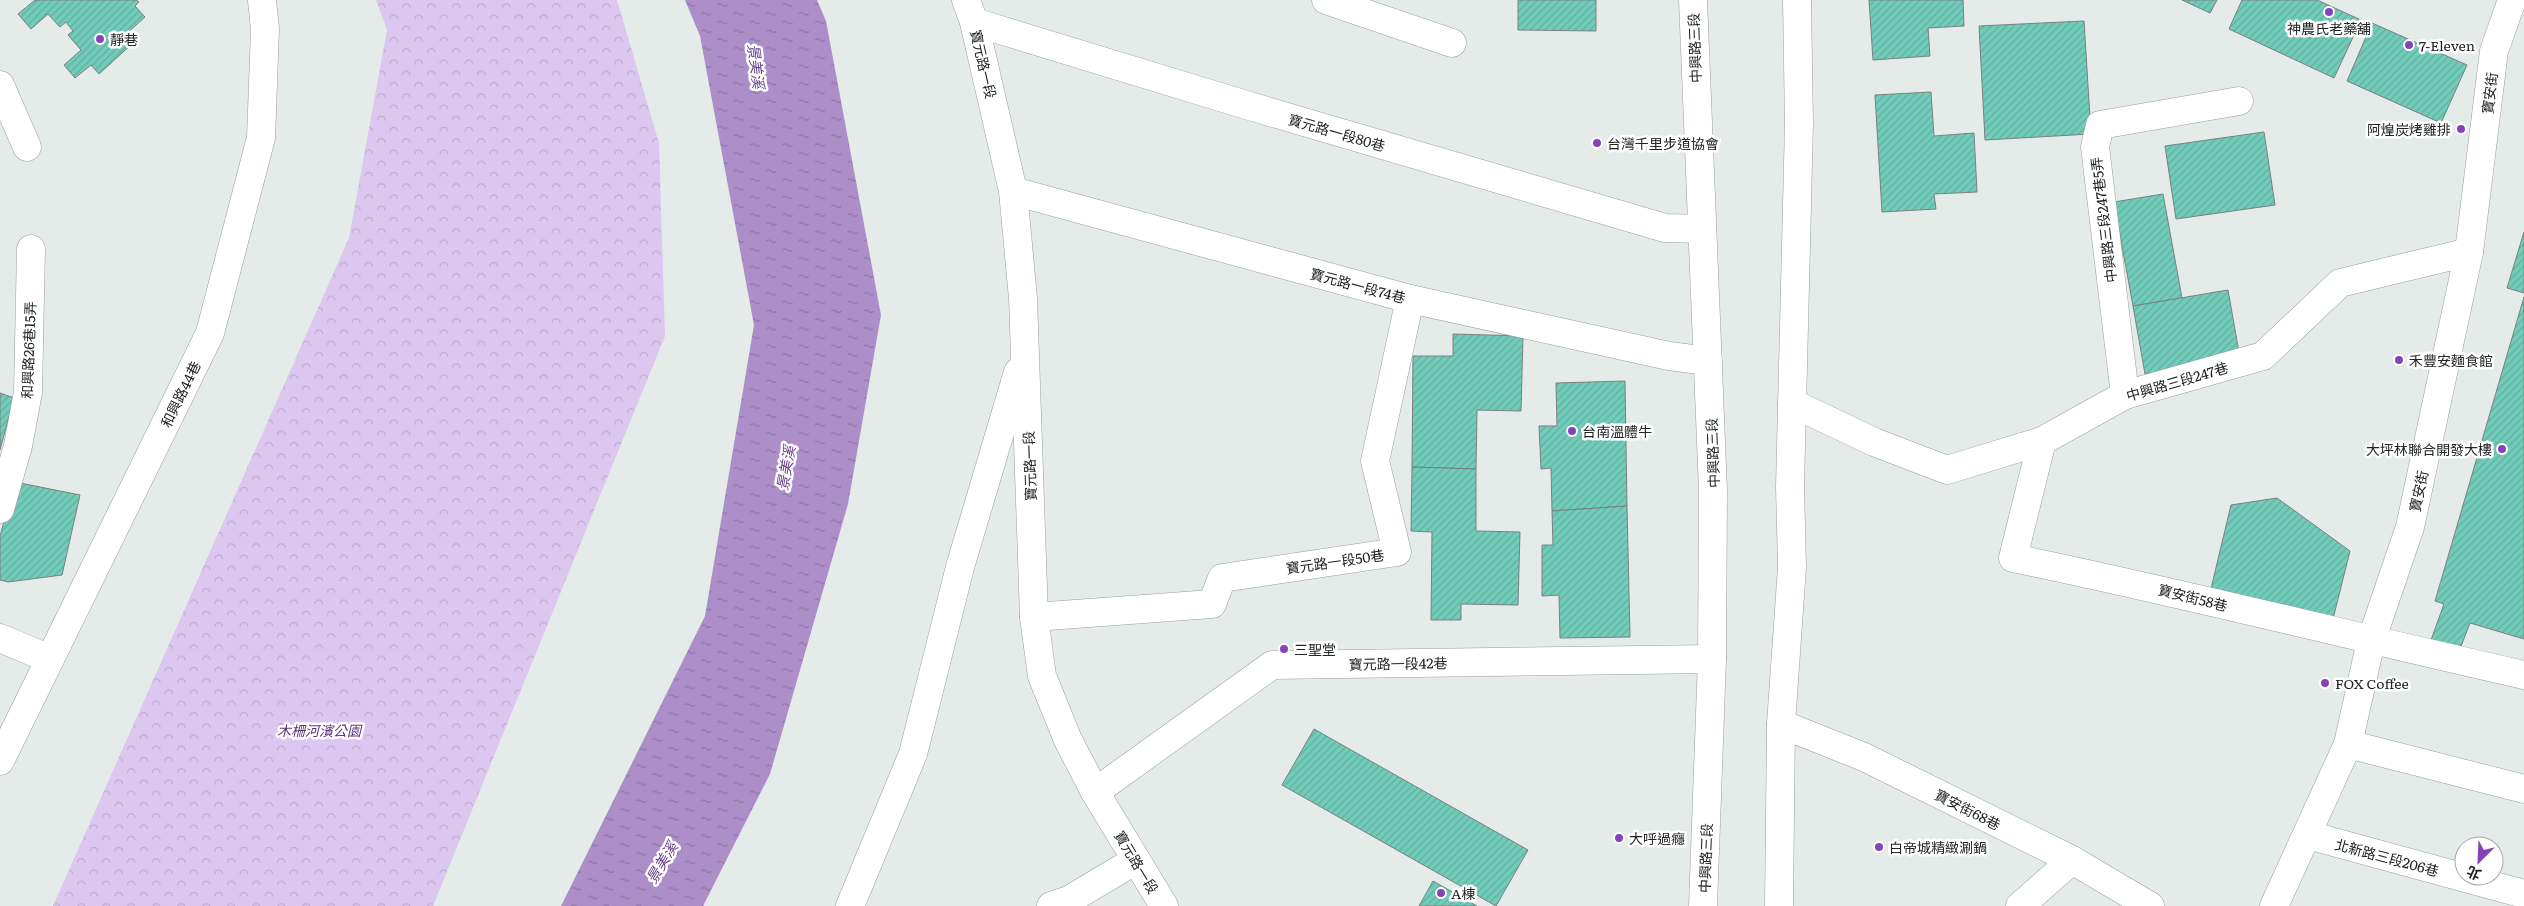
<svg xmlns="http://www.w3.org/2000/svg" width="2524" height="906" viewBox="0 0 2524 906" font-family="Literata,'Noto Sans TC',serif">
<defs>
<pattern id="park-crowns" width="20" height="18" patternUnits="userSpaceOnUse" patternTransform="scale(1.25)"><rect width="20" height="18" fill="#dcc7f1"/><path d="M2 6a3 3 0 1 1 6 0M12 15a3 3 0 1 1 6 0" fill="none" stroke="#bcabce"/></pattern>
<pattern id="water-ripples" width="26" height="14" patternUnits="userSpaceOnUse" patternTransform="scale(1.25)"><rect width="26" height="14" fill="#ad8ec9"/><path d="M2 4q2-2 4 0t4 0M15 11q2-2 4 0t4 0" fill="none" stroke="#8c74a3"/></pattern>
<pattern id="building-hatch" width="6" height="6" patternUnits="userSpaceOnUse" patternTransform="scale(1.25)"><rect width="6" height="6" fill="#72ccba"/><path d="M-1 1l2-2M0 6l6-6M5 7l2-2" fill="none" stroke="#62afa0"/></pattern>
</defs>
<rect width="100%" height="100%" fill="#e4ebe9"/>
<!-- park -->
<path fill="url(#park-crowns)" d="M 376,0 L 617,0 L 659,143 L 665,336 L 433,906 L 53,906 L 349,238 L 387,30 Z"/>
<!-- water -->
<path fill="url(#water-ripples)" d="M 685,0 L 817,0 L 826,21 L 881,315 L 848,504 L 770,774 L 703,906 L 561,906 L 705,616 L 754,325 L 700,36 Z"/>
<!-- building -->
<g fill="url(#building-hatch)" stroke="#7a807e">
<path d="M 35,0 L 136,0 L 139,2 L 135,6 L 145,17 L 125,35 L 133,43 L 99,74 L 91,65 L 75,78 L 64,65 L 81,50 L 68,35 L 73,31 L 66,22 L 60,27 L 48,14 L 31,29 L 18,14 Z"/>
<path d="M 1518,0 L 1596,0 L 1596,31 L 1518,30 Z"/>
<path d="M 1869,0 L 1963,0 L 1964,26 L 1928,28 L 1930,56 L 1873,60 Z"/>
<path d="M 2182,0 L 2217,0 L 2210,13 Z"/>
<path d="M 2242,0 L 2317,0 L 2361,20 L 2334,78 L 2229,29 Z"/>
<path d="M 2084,21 L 2091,134 L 1985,140 L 1979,26 Z"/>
<path d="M 2372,23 L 2467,65 L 2441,123 L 2347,81 Z"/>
<path d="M 1931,92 L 1934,136 L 1974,133 L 1977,192 L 1934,194 L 1936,209 L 1882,212 L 1875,95 Z"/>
<path d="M 2264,132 L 2275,205 L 2176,219 L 2165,146 Z"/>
<path d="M 2163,194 L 2182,298 L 2133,306 L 2114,202 Z"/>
<path d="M 2524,232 L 2524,293 L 2507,288 Z"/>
<path d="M 2228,290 L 2240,358 L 2145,374 L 2133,306 Z"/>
<path d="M 2524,297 L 2524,639 L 2470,623 L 2460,649 L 2431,640 L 2444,604 L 2435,601 Z"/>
<path d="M 1453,334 L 1523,336 L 1521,411 L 1477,410 L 1476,469 L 1412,467 L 1413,356 L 1453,356 Z"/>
<path d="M 1625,381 L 1627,506 L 1552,511 L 1551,468 L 1541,469 L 1539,426 L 1557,426 L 1556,383 Z"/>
<path d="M 0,393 L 14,398 L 0,450 Z"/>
<path d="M 1412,467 L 1476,469 L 1476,531 L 1520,532 L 1518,605 L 1461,604 L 1461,620 L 1431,620 L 1432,532 L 1411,531 Z"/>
<path d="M 15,482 L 80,495 L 62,575 L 8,582 L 0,580 L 0,536 Z"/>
<path d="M 2277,498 L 2350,551 L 2331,627 L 2209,597 L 2231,505 Z"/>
<path d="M 1627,506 L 1630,637 L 1560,638 L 1559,595 L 1542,596 L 1542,545 L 1553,545 L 1552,511 Z"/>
<path d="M 1314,729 L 1528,850 L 1496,906 L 1282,785 Z"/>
<path d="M 1433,881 L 1477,906 L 1419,906 Z"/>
</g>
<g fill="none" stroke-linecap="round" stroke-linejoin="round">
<defs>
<g id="minor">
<path d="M 966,0 L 974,22 L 1013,191 L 1023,298 L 1034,617 L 1042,676 L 1068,740 L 1095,792 L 1164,906"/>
<path d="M 1326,0 L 1452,43"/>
<path d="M 1693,0 L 1713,491 L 1712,659 L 1703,906"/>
<path d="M 974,22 L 1253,107 L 1665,228 L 1702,229"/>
<path d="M 0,85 L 27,147"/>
<path d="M 1013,191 L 1410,299 L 1669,356 L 1708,361"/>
<path d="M 2125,395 L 2095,147 L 2100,125 L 2239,101"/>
<path d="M 1792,403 L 1874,442 L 1947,470 L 2042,441 L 2125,395 L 2263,356 L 2340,283 L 2469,252"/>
<path d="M 2042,441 L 2013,558 C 2184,593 2354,637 2524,675"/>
<path d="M 0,509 L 18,446 L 28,392 L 31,249"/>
<path d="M 1034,617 L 1212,604 L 1222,578 L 1397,552 L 1375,461 L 1410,299"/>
<path d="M 0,638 L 50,659"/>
<path d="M 1781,724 L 1864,757 L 2072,860 L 2150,906"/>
<path d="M 2348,744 L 2524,789"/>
<path d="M 0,761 L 210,333 L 261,138 L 265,29 L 262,0"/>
<path d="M 1095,792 L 1272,665 L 1712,659"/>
<path d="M 2308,835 L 2524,894"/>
<path d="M 850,906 L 913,754 L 960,567 L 1018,372"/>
<path d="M 1051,906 L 1069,900 L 1136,860"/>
<path d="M 1779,906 L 1781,724 L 1792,567 L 1790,487 L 1799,124 L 1797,0"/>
<path d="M 2020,906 L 2072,860"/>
<path d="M 2274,906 L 2348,744 L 2371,641 L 2410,527 L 2469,252 L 2494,51 L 2512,0"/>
</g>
</defs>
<!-- minor casing -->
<use href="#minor" stroke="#999f9e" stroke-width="29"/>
<!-- minor -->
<use href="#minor" stroke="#fff" stroke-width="28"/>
</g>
<!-- markers -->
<g fill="#8643b7" stroke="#fff" stroke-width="2">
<circle cx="2329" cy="12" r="5"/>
<circle cx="100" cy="39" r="5"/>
<circle cx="2409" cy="45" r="5"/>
<circle cx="2461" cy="129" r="5"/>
<circle cx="1597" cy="143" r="5"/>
<circle cx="2399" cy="360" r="5"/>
<circle cx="1572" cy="431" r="5"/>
<circle cx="2502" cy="449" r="5"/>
<circle cx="1284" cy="649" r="5"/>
<circle cx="2325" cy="683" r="5"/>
<circle cx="1619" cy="838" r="5"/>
<circle cx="1879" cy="847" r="5"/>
<circle cx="1441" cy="893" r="5"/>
</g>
<g text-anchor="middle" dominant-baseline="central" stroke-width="5" stroke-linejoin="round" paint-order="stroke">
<!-- poi labels -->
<g font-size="14" fill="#222424" stroke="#fff" text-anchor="start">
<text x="2329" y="28" text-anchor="middle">神農氏老藥舖</text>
<text x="110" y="39">靜巷</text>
<text x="2419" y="45">7-Eleven</text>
<text x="2451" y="129" text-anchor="end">阿煌炭烤雞排</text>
<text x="1607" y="143">台灣千里步道協會</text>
<text x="2409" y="360">禾豐安麵食館</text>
<text x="1582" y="431">台南溫體牛</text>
<text x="2492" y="449" text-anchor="end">大坪林聯合開發大樓</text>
<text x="1294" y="649">三聖堂</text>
<text x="2335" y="683">FOX Coffee</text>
<text x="1629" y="838">大呼過癮</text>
<text x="1889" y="847">白帝城精緻涮鍋</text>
<text x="1451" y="893">A棟</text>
</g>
<!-- street labels -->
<g font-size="14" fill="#222424" stroke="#fff">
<text transform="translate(1694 48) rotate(-92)">中興路三段</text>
<text transform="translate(984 64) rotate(77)">寶元路一段</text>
<text transform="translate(2489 93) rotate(-83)">寶安街</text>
<text transform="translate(1337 132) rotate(16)">寶元路一段80巷</text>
<text transform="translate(2103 220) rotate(-97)">中興路三段247巷5弄</text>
<text transform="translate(1358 285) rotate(15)">寶元路一段74巷</text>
<text transform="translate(28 350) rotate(-88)">和興路26巷15弄</text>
<text transform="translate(2177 381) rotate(-16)">中興路三段247巷</text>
<text transform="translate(180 394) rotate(-64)">和興路44巷</text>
<text transform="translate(1712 453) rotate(-92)">中興路三段</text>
<text transform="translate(1029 466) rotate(-92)">寶元路一段</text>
<text transform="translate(2418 491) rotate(-78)">寶安街</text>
<text transform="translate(1335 561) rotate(-8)">寶元路一段50巷</text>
<text transform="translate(2193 597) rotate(14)">寶安街58巷</text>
<text transform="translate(1398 663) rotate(-1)">寶元路一段42巷</text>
<text transform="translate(1968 809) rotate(27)">寶安街68巷</text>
<text transform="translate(2387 857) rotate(15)">北新路三段206巷</text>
<text transform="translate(1705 858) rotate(-88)">中興路三段</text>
<text transform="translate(1137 862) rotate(59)">寶元路一段</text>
</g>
<!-- park labels -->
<g font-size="14" font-style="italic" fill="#5d347c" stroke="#fff">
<text x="319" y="730">木柵河濱公園</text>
</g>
<!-- water labels -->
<g font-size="15" font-style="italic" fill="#673f88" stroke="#fff">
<text transform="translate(757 66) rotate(83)">景美溪</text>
<text transform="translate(785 468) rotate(-80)">景美溪</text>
<text transform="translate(661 862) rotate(-59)">景美溪</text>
</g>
</g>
<!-- north arrow -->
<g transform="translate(2479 861) rotate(204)"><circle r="24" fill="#ffffff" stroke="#a7a7a7"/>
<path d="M0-4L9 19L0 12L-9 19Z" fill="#8643b7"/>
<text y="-8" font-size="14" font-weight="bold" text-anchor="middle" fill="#222424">北</text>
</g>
</svg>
